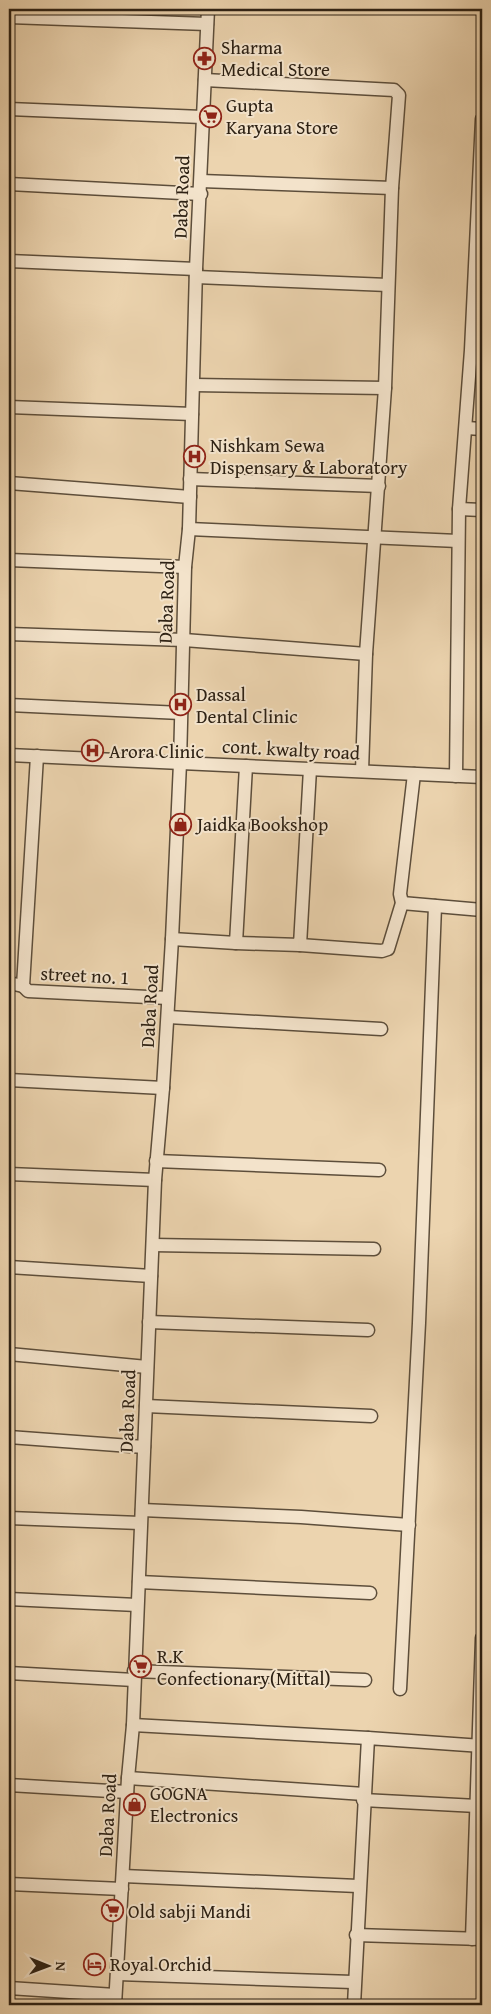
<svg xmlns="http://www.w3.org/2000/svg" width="491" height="2014" viewBox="0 0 491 2014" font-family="'Gentium Book Plus',serif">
<rect width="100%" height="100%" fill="#ecd4af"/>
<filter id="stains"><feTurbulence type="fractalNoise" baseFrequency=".004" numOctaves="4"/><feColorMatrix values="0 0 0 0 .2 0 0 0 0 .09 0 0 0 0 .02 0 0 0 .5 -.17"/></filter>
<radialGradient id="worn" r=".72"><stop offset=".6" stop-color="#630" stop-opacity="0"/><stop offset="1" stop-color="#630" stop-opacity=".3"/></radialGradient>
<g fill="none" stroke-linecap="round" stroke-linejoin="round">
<defs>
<g id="street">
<path d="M 9,17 L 207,24"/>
<path d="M 205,80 L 394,90 L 399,95 L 392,188 L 385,388 L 366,654 L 362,771"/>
<path d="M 9,109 L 202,117"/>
<path d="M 201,181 L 392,188"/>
<path d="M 9,184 L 201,194"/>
<path d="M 9,261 L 196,269"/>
<path d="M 196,277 L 388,285"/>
<path d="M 194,385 L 385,388"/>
<path d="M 9,407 L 192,414"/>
<path d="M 466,428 L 482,429"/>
<path d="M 190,479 L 379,486"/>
<path d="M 9,483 L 190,497"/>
<path d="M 459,509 L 482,510"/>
<path d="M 189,529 L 458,541"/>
<path d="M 9,560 L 185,567"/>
<path d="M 9,634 L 184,640 L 366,654"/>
<path d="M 9,705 L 181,713"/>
<path d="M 9,755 L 482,777"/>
<path d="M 37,756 L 23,986 L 28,991 L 168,998"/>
<path d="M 456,776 L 459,509 L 471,350 L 482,119"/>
<path d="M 402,903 L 482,910"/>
<path d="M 172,939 L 236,943 L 246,766"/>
<path d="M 236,943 L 300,945 L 310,769"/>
<path d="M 300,945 L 382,951 L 388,949 L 402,903 L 400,894 L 414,774"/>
<path d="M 9,983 L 23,986"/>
<path d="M 168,1017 L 381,1029"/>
<path d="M 9,1080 L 163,1088"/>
<path d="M 156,1161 L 379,1170"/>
<path d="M 9,1174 L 155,1180"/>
<path d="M 153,1245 L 374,1249"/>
<path d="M 9,1267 L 151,1276"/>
<path d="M 149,1322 L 368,1330"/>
<path d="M 9,1354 L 147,1367"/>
<path d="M 146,1406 L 371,1416"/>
<path d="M 9,1437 L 144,1447"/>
<path d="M 142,1510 L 301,1517 L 409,1525"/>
<path d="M 9,1518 L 140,1523"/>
<path d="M 139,1582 L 370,1593"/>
<path d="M 9,1599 L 137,1605"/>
<path d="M 134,1671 L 365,1680"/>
<path d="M 9,1673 L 134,1680"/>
<path d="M 400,1689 L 419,1323 L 435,906"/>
<path d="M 133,1725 L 368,1738"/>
<path d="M 128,1778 L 364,1794"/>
<path d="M 9,1785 L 127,1792"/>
<path d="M 363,1800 L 477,1806"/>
<path d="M 123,1876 L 358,1886"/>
<path d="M 9,1884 L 122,1889"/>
<path d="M 356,1935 L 482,1939"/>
<path d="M 472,1939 L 482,1638"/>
<path d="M 118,1974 L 353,1982"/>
<path d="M 9,1988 L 115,1995"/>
<path d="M 115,2005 L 128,1778 L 133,1725 L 155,1180 L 163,1088 L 172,939 L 180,763 L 185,567 L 189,529 L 196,269 L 208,9"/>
<path d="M 354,2005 L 368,1738 L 482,1746"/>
</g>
</defs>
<!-- street casing -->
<use href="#street" stroke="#5d4e3b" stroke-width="15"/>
<!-- street -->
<use href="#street" stroke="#f3e3cb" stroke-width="12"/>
</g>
<!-- icons -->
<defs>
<symbol id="pharmacy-ring" viewBox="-11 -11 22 22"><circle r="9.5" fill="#f3e3cb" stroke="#8f2418" stroke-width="1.5"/><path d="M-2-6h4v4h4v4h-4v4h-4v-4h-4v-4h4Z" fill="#8f2418"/></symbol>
<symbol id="supermarket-ring" viewBox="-11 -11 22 22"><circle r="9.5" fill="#f3e3cb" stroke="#8f2418" stroke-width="1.5"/><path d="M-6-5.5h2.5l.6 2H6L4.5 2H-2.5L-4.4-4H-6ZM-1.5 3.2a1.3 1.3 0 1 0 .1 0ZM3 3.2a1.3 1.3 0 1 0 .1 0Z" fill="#8f2418"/></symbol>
<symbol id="hospital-ring" viewBox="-11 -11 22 22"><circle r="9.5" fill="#f3e3cb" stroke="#8f2418" stroke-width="1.5"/><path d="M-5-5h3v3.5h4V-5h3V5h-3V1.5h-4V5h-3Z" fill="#8f2418"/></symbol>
<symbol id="shop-ring" viewBox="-11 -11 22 22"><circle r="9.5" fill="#f3e3cb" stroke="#8f2418" stroke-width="1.5"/><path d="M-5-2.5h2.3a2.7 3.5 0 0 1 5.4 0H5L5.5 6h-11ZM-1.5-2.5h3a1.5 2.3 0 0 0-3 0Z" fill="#8f2418"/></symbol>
<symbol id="hotel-ring" viewBox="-11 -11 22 22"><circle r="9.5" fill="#f3e3cb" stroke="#8f2418" stroke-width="1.5"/><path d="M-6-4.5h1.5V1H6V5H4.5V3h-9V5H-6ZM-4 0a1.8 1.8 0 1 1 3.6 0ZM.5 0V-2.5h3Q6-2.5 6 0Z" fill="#8f2418"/></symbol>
</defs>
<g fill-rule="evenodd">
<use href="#pharmacy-ring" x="192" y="46" width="25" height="25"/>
<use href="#supermarket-ring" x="198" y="104" width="25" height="25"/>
<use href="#hospital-ring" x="182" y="444" width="25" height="25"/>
<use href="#hospital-ring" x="168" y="692" width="25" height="25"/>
<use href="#hospital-ring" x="80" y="738" width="25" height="25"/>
<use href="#shop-ring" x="168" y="812" width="25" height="25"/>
<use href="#supermarket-ring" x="128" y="1654" width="25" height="25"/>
<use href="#shop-ring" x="122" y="1792" width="25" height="25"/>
<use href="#supermarket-ring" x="100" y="1898" width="25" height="25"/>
<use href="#hotel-ring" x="82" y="1952" width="25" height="25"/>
</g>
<g text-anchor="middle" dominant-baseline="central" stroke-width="4" stroke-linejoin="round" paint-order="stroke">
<!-- poi labels -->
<g font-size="19" fill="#2d2114" stroke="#f3e3cb" text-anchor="start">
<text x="221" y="47">Sharma<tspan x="221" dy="22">Medical Store</tspan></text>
<text x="226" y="105">Gupta<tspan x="226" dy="22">Karyana Store</tspan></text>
<text x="210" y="445">Nishkam Sewa<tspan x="210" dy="22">Dispensary &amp; Laboratory</tspan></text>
<text x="196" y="694">Dassal<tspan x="196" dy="22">Dental Clinic</tspan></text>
<text x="109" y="751">Arora Clinic</text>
<text x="197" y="824">Jaidka Bookshop</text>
<text x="157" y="1656">R.K<tspan x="157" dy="22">Confectionary(Mittal)</tspan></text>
<text x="150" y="1793">GOGNA<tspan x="150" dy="22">Electronics</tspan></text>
<text x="128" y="1911">Old sabji Mandi</text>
<text x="110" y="1964">Royal Orchid</text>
</g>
<!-- street labels -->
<g font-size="19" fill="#2d2114" stroke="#f3e3cb">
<text transform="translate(181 197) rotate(-88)">Daba Road</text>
<text transform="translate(166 602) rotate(-88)">Daba Road</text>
<text transform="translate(291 749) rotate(3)">cont. kwalty road</text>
<text transform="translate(85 975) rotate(3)">street no. 1</text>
<text transform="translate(149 1006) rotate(-87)">Daba Road</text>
<text transform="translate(127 1411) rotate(-88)">Daba Road</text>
<text transform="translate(107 1815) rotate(-87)">Daba Road</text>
</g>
</g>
<!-- margin -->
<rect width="491" height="2014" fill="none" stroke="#ecd4af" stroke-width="30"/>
<rect x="10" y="10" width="471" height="1994" fill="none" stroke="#2d2114" stroke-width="2.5"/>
<rect x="15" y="15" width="461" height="1984" fill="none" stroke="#2d2114"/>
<!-- north arrow -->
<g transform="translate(48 1966) rotate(91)" stroke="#f3e3cb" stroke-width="4" paint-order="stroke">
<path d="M0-4L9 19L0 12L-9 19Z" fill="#2d2114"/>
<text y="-8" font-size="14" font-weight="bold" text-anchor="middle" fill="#2d2114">N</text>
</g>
<rect width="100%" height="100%" filter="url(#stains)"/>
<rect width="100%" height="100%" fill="url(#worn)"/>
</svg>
